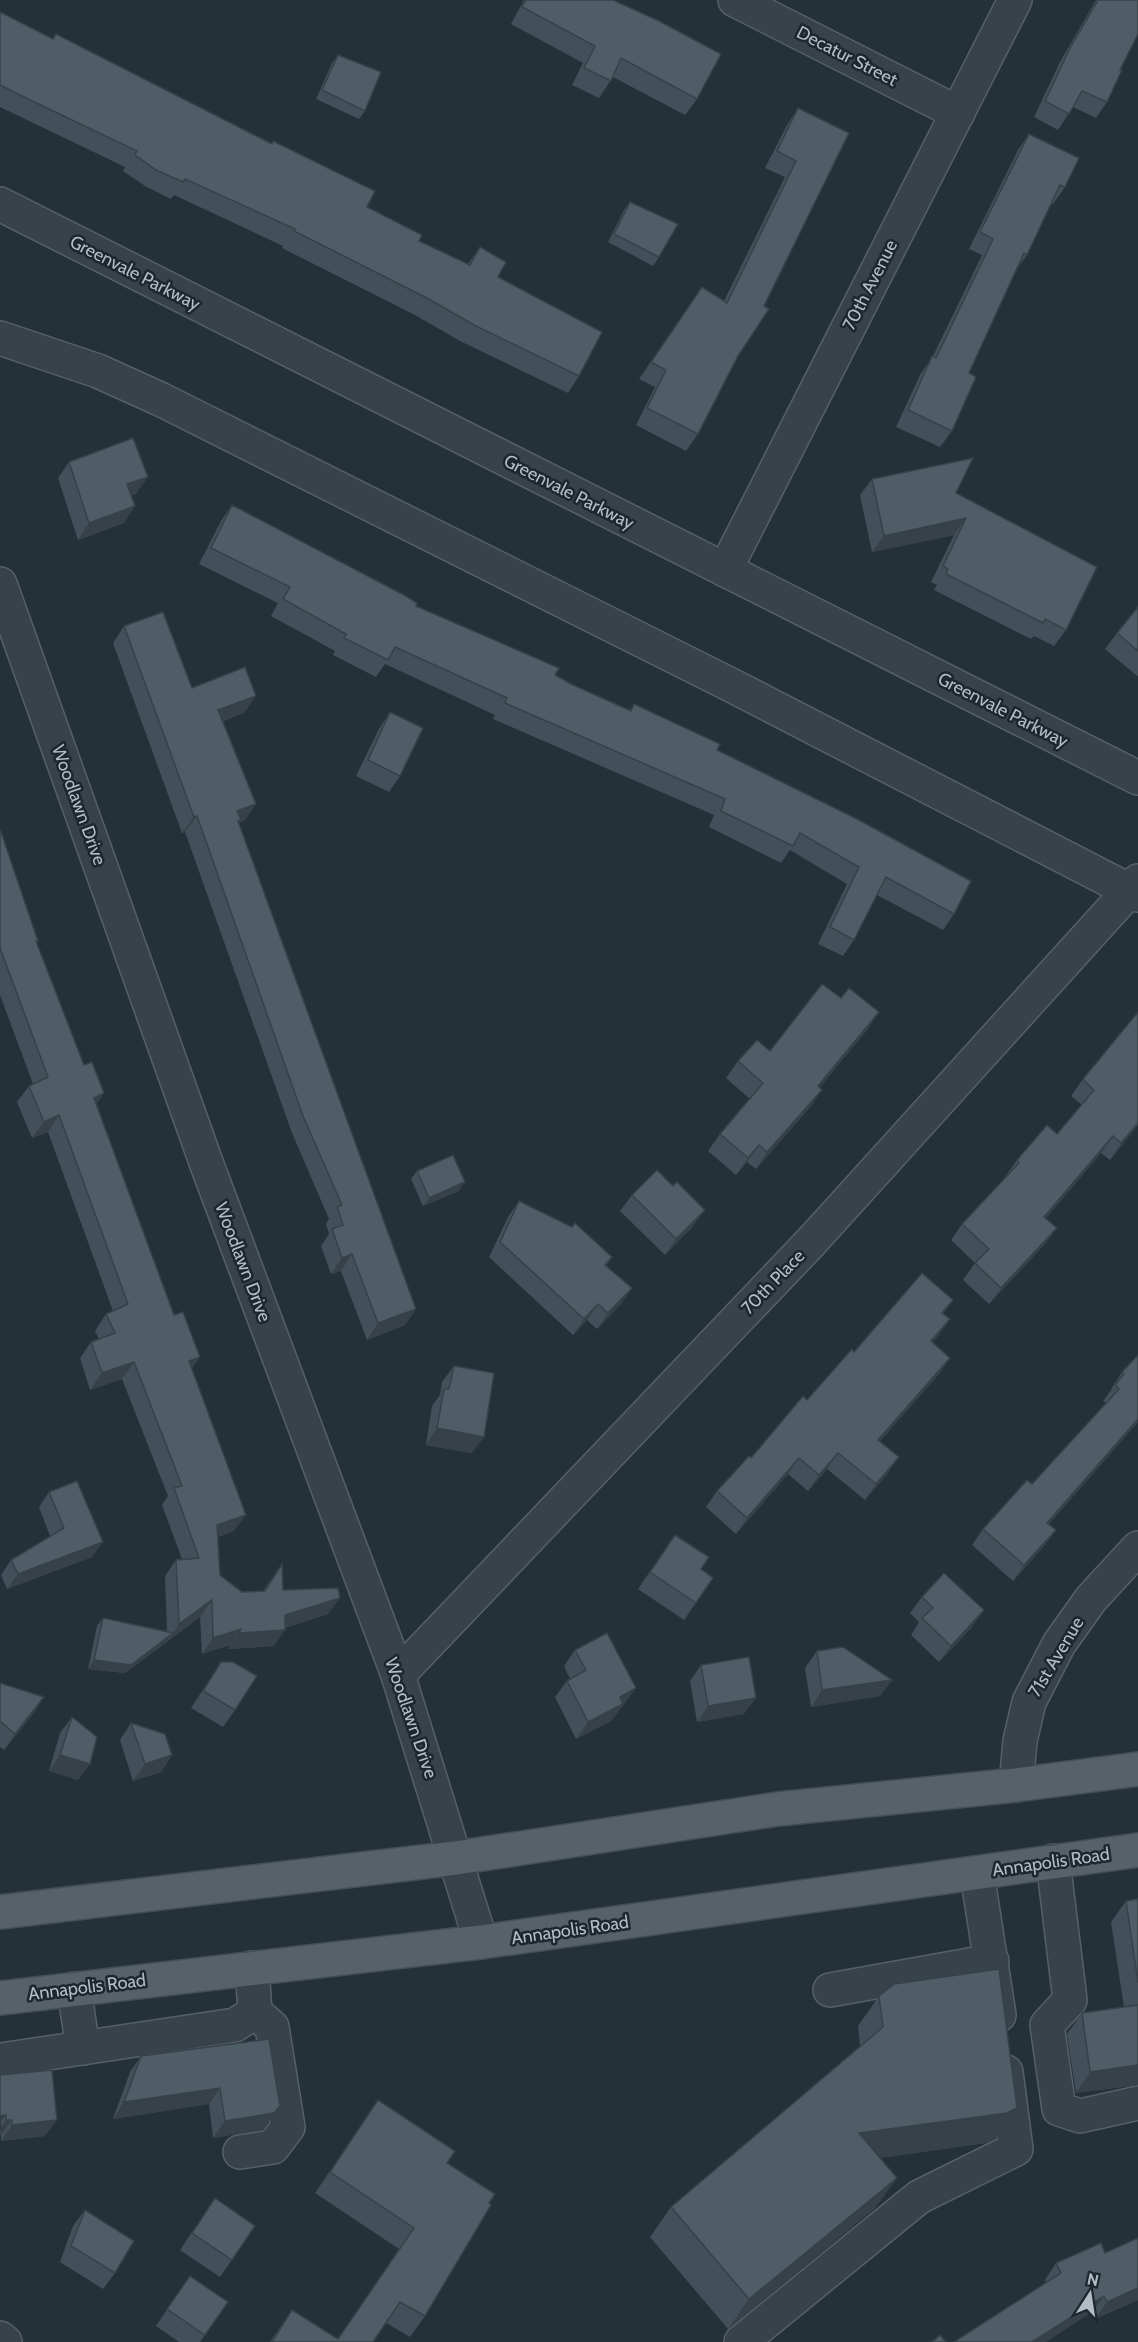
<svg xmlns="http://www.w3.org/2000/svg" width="1138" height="2342" viewBox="0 0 1138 2342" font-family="Cabin,sans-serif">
<rect width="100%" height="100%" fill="#243139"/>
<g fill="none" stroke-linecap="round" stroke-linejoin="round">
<defs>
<g id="minor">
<path d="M 735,0 L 958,113"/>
<path d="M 0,204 L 1138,778"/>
<path d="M 0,338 L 98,371 L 160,399 L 731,685 L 1138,895"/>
<path d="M 725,570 L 1015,0"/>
<path d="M 0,584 L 207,1165 L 398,1675 L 481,1942"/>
<path d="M 398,1675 L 811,1242 L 1138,881"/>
<path d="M 1016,1785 L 1020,1741 L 1029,1702 L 1059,1644 L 1091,1599 L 1138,1548"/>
<path d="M 1053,1861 L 1070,2000 L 1047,2025 L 1059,2109 L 1080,2116 L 1138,2103"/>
<path d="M 977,1873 L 999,2015"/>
<path d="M 74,1989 L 83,2048"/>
<path d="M 830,1990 L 992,1961"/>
<path d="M 2,2060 L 235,2025 L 255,2012 L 252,1968"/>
<path d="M 240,2152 L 273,2147 L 288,2127 L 272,2027 L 255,2012"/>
<path d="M 0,2338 L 5,2342"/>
<path d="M 741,2342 L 919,2197 L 1016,2149 L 1006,2072"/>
</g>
<g id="major">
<path d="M 0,1912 L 456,1858 L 778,1809 L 1016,1785 L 1138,1769"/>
<path d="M 0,1998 L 481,1942 L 1138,1850"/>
</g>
</defs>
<!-- minor casing -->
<use href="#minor" stroke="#566068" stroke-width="36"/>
<!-- major casing -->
<use href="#major" stroke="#444e56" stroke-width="36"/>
<!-- minor -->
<use href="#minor" stroke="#38424a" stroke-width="33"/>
<!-- major -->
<use href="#major" stroke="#56616a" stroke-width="33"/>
</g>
<!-- wall -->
<g fill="#445059">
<path d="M 524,0 L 613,0 L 697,99 L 685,115 L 613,77 L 599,98 L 572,85 L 583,63 L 511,24 Z"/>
<path d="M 1096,0 L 1138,0 L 1120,70 L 1107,102 L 1096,118 L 1073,107 L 1058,130 L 1034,117 L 1060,62 Z"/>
<path d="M 0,12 L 53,39 L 272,143 L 273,141 L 367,207 L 419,241 L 468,264 L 480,247 L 498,277 L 579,376 L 568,393 L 462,342 L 415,315 L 282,248 L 283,246 L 174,195 L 171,199 L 145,186 L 123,171 L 125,167 L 0,107 Z"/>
<path d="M 338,55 L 365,111 L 359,119 L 316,99 L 332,63 Z"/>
<path d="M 798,108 L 849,133 L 698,434 L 686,451 L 636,425 L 655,387 L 639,379 L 702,287 L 724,301 L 785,177 L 765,168 L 787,125 Z"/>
<path d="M 1029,134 L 1065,187 L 1053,204 L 1051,203 L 1027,255 L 1016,270 L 969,373 L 952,431 L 940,447 L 896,427 L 921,373 L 933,356 L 982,255 L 969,249 L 1018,150 Z"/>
<path d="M 630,202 L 659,257 L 653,266 L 608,242 L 624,210 Z"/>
<path d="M 69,462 L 136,494 L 131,495 L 124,523 L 78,540 L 58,478 Z"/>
<path d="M 872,479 L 956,493 L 1066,630 L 1054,646 L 1034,636 L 1031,639 L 934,590 L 937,585 L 931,582 L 954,535 L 872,552 L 860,495 Z"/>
<path d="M 232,505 L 416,606 L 571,684 L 630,710 L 634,704 L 717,750 L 954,914 L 943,930 L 877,895 L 854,940 L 843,956 L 818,944 L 847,884 L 790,850 L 781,863 L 709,827 L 714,815 L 493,719 L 495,715 L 385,664 L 376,677 L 333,655 L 335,651 L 271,616 L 278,603 L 199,564 L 221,521 Z"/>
<path d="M 1138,607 L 1138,676 L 1136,675 L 1105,649 L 1117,633 Z"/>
<path d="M 124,626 L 192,688 L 244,713 L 223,721 L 256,804 L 245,820 L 239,823 L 416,1309 L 405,1325 L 367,1340 L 341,1271 L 331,1274 L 321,1246 L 329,1234 L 326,1224 L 329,1219 L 292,1133 L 185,832 L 182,833 L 113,643 Z"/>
<path d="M 390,712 L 400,776 L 389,792 L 356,776 L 379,729 Z"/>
<path d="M 0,829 L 37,943 L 174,1315 L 200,1357 L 192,1368 L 234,1531 L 218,1537 L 220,1575 L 242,1592 L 263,1591 L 282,1564 L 283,1590 L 328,1614 L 285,1628 L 274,1646 L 228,1649 L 230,1645 L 202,1654 L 200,1617 L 125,1673 L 88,1669 L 97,1626 L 103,1618 L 167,1631 L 165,1576 L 176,1560 L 182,1559 L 162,1505 L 168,1496 L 122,1379 L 90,1390 L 80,1358 L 91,1342 L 99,1339 L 95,1331 L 106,1314 L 113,1311 L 48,1132 L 32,1138 L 17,1102 L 29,1086 L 33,1084 L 0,995 Z"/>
<path d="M 868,1029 L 819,1087 L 811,1106 L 756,1169 L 747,1162 L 736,1175 L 708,1151 L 720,1134 L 750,1099 L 726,1078 L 738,1061 L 770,1051 Z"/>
<path d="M 1083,1079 L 1138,1125 L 1110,1160 L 1101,1153 L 1046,1218 L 1045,1244 L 989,1304 L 963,1280 L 975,1263 L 951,1240 L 962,1224 L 1006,1177 L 1005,1177 L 1017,1160 L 1057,1134 L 1082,1105 L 1071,1096 Z"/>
<path d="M 417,1171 L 459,1191 L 423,1206 L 411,1179 Z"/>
<path d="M 632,1195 L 693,1226 L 665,1255 L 620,1211 Z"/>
<path d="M 519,1201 L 612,1257 L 606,1266 L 632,1288 L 621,1304 L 597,1329 L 587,1320 L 573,1335 L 489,1257 L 508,1217 Z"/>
<path d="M 953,1300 L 943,1314 L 950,1319 L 932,1342 L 950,1358 L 939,1374 L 880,1441 L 888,1473 L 865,1500 L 827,1469 L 808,1491 L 788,1474 L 736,1534 L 706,1507 L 717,1491 L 807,1400 L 854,1352 Z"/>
<path d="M 1138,1355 L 1138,1422 L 1049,1524 L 1056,1530 L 1044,1546 L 1013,1581 L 972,1545 L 983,1529 L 1032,1484 L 1106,1403 L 1103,1401 L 1112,1389 L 1111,1389 L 1122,1372 Z"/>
<path d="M 454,1366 L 472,1453 L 426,1445 L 432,1406 L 440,1395 L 442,1382 Z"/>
<path d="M 49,1492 L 92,1557 L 7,1589 L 1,1575 L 11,1560 L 50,1536 L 39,1507 Z"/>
<path d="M 675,1535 L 701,1569 L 713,1578 L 684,1620 L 638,1589 Z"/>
<path d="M 922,1597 L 972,1627 L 939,1662 L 911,1635 L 919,1622 L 910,1613 Z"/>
<path d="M 575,1650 L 636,1688 L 611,1721 L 576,1739 L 555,1697 L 567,1681 L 570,1679 L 564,1666 Z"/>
<path d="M 817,1651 L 892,1680 L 880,1696 L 811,1707 L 805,1668 Z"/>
<path d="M 221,1662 L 235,1710 L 223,1727 L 191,1708 Z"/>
<path d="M 701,1665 L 744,1714 L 697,1722 L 690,1681 Z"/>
<path d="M 0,1683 L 44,1697 L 33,1714 L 4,1750 L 0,1747 Z"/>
<path d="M 72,1717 L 90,1764 L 78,1780 L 49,1771 L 60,1733 Z"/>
<path d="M 131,1723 L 172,1755 L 161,1772 L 133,1781 L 120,1740 Z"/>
<path d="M 1138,1899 L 1138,2085 L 1076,2093 L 1067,2034 L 1082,2013 L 1124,2007 L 1111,1922 L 1126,1901 Z"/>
<path d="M 879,1996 L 996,2138 L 986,2143 L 879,2158 L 897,2178 L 875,2208 L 728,2329 L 650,2237 L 671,2207 L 860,2046 L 858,2026 Z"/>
<path d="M 269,2039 L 263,2130 L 213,2138 L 209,2104 L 113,2119 L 130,2072 L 141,2056 Z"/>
<path d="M 0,2075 L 45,2136 L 1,2141 Z"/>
<path d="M 378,2100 L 447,2163 L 489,2203 L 425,2316 L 410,2337 L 386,2323 L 373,2342 L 270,2342 L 292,2310 L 338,2339 L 399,2249 L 315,2193 Z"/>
<path d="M 215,2198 L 255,2226 L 220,2277 L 180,2250 Z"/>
<path d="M 85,2210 L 115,2273 L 103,2289 L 60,2262 L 73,2226 Z"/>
<path d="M 1138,2238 L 1138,2300 L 1095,2319 L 1092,2312 L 1046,2283 L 1045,2280 L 1056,2263 L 1105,2253 Z"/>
<path d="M 190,2276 L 228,2302 L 200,2342 L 179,2342 L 156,2326 Z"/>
</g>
<!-- shaded-wall -->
<g fill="#374148">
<path d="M 148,477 L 136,494 L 116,501 L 127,484 Z"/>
<path d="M 135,506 L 124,523 L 78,540 L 89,523 Z"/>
<path d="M 966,518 L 954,535 L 872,552 L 884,536 Z"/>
<path d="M 256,696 L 244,713 L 207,726 L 218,710 Z"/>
<path d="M 256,804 L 245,820 L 239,822 L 229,837 L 237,811 Z"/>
<path d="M 197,816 L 185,832 L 182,833 L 194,817 Z"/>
<path d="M 879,1012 L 868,1029 L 807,1103 L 818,1086 Z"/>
<path d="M 822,1090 L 811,1106 L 756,1169 L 767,1152 Z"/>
<path d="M 104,1093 L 93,1110 L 94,1098 Z"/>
<path d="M 59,1115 L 48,1132 L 32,1138 L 44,1122 Z"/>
<path d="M 1138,1123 L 1138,1125 L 1110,1160 L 1121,1143 Z"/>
<path d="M 1113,1136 L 1101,1153 L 1033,1233 L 1044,1217 Z"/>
<path d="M 759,1145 L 747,1162 L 736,1175 L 748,1158 Z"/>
<path d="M 465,1182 L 459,1191 L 423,1206 L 429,1198 Z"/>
<path d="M 705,1210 L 693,1226 L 665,1255 L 676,1239 Z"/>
<path d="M 1057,1228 L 1045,1244 L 989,1304 L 1001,1288 Z"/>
<path d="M 352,1254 L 341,1271 L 331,1274 L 342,1258 Z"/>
<path d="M 632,1288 L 621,1304 L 597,1329 L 608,1313 Z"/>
<path d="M 598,1304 L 587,1320 L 573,1335 L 584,1319 Z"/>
<path d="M 416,1309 L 405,1325 L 367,1340 L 378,1323 Z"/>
<path d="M 950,1319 L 939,1335 L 920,1357 L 931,1341 Z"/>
<path d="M 200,1357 L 188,1374 L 189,1361 Z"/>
<path d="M 950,1358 L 939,1374 L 867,1456 L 878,1440 Z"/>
<path d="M 134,1362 L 122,1379 L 90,1390 L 102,1373 Z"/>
<path d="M 1138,1419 L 1138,1422 L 1036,1539 L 1047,1523 Z"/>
<path d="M 437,1428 L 484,1437 L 472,1453 L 426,1445 Z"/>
<path d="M 838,1453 L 827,1469 L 808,1491 L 819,1475 Z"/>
<path d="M 899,1457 L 888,1473 L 865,1500 L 876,1484 Z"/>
<path d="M 799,1458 L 788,1474 L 736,1534 L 747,1518 Z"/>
<path d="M 246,1515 L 234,1531 L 205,1541 L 217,1525 Z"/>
<path d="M 1056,1530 L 1044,1546 L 1013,1581 L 1024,1565 Z"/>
<path d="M 103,1542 L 92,1557 L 7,1589 L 18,1574 Z"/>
<path d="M 340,1598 L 328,1614 L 276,1631 L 285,1630 L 274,1646 L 228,1649 L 239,1633 L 285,1615 Z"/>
<path d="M 212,1600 L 200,1617 L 168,1641 L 179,1624 Z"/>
<path d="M 984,1610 L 972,1627 L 939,1662 L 951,1646 Z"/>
<path d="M 241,1629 L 230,1645 L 202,1654 L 213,1638 Z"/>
<path d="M 173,1633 L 167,1641 L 125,1673 L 88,1669 L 94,1660 Z"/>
<path d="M 892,1680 L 880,1696 L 811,1707 L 822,1690 Z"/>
<path d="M 636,1688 L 611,1721 L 576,1739 L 588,1722 L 620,1697 Z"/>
<path d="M 44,1697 L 33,1714 L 4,1750 L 15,1734 Z"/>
<path d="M 756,1698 L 744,1714 L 697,1722 L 708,1706 Z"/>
<path d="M 60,1755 L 90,1764 L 78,1780 L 49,1771 Z"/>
<path d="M 172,1755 L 161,1772 L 133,1781 L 145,1764 Z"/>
<path d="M 1138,2065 L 1138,2085 L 1076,2093 L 1090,2072 Z"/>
<path d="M 220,2088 L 209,2104 L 113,2119 L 124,2102 Z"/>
<path d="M 280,2106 L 263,2130 L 213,2138 L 225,2121 Z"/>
<path d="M 1017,2108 L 996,2138 L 986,2143 L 838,2164 L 859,2133 Z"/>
<path d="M 6,2115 L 0,2123 L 0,2116 Z"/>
<path d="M 6,2120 L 12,2120 L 0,2136 L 0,2129 Z"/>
<path d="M 57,2120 L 45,2136 L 1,2141 L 12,2125 Z"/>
<path d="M 897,2178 L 875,2208 L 728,2329 L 749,2299 Z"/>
<path d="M 1138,2288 L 1138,2300 L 1095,2319 L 1107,2302 Z"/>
<path d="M 1104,2296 L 1092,2312 L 1046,2342 L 1032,2342 Z"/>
</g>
<!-- building -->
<g fill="#4f5d67" stroke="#374148" stroke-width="1.5">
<path d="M 526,0 L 613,0 L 659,21 L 721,54 L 697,99 L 621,58 L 611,81 L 584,68 L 595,46 L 522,7 Z"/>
<path d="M 1098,0 L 1138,0 L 1138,34 L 1120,70 L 1122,70 L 1107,102 L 1082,91 L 1069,114 L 1045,101 L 1071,46 Z"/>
<path d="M 0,12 L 53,39 L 56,34 L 272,144 L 273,141 L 375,191 L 367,207 L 422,235 L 419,241 L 470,265 L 480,247 L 506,262 L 498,277 L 602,332 L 579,376 L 474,325 L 427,298 L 294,231 L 295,229 L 185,179 L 183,182 L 156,170 L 135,155 L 137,151 L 24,97 L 0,85 Z"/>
<path d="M 338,55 L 381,72 L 365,111 L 322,90 Z"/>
<path d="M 798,108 L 849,133 L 764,306 L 769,309 L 738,356 L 698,434 L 647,408 L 666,370 L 651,362 L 702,287 L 727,303 L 796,161 L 777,151 Z"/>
<path d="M 1029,134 L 1079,158 L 1065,187 L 1060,185 L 1027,255 L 1024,253 L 969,373 L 976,377 L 952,431 L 908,410 L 932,356 L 936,358 L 993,239 L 980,232 Z"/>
<path d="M 630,202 L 678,224 L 659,257 L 614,234 Z"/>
<path d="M 133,438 L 148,477 L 127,484 L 135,506 L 89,523 L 69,462 Z"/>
<path d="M 973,458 L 956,493 L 1097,567 L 1066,630 L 1045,619 L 1043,623 L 946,574 L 948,569 L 943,566 L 966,518 L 884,536 L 872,479 Z"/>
<path d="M 232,505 L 404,595 L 417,603 L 416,606 L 559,668 L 555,675 L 571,684 L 631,711 L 634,704 L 720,744 L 717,750 L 857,819 L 971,881 L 954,914 L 886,877 L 854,940 L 830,927 L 859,867 L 800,833 L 793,846 L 721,811 L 725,799 L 505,703 L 507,698 L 395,647 L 388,660 L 344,638 L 346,634 L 283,599 L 290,587 L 211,548 Z"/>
<path d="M 1138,607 L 1138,651 L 1117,633 Z"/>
<path d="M 163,612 L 192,688 L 245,667 L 256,696 L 218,710 L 256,804 L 237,811 L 241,820 L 238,821 L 416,1309 L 378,1323 L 352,1254 L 342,1258 L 332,1229 L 343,1225 L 337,1207 L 342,1205 L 303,1116 L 197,816 L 194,817 L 124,626 Z"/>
<path d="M 390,712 L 423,728 L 400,776 L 368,760 Z"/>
<path d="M 0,829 L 38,941 L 36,941 L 84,1065 L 92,1062 L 104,1093 L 94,1098 L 174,1315 L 183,1312 L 200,1357 L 189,1361 L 246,1515 L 217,1525 L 220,1575 L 242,1592 L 265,1591 L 282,1564 L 283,1590 L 338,1588 L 340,1598 L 285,1615 L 285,1630 L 239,1633 L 241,1629 L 213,1638 L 212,1600 L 179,1624 L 176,1560 L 199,1558 L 174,1488 L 182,1486 L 134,1362 L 102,1373 L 91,1342 L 115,1333 L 106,1314 L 128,1304 L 59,1115 L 44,1122 L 29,1086 L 48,1077 L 0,948 Z"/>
<path d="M 822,984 L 841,998 L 849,988 L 879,1012 L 818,1086 L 822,1090 L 767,1152 L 759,1145 L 748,1158 L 720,1134 L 763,1083 L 738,1061 L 757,1040 L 770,1051 Z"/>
<path d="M 1138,1012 L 1138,1123 L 1121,1143 L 1113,1136 L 1044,1217 L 1057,1228 L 1001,1288 L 975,1263 L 989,1249 L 962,1224 L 1019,1163 L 1017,1160 L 1047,1125 L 1057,1134 L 1094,1090 L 1083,1079 Z"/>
<path d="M 453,1155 L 465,1182 L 429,1198 L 417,1171 Z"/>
<path d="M 657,1170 L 673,1186 L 677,1182 L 705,1210 L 676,1239 L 632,1195 Z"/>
<path d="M 519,1201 L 572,1227 L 575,1223 L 612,1257 L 605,1265 L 632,1288 L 608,1313 L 598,1304 L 584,1319 L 500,1242 Z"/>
<path d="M 922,1273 L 953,1300 L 942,1313 L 950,1319 L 931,1341 L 950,1358 L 878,1440 L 899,1457 L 876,1484 L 838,1453 L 819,1475 L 799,1458 L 747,1518 L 717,1491 L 749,1456 L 751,1458 L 803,1396 L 807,1400 L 852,1349 L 854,1352 Z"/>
<path d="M 1138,1355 L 1138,1419 L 1047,1523 L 1056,1530 L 1024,1565 L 983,1529 L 1027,1480 L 1032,1484 L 1119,1389 L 1115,1385 L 1124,1374 L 1122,1372 Z"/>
<path d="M 454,1366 L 494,1373 L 484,1437 L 437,1428 L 444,1389 L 449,1389 Z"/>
<path d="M 77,1481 L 103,1542 L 18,1574 L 11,1560 L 64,1528 L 49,1492 Z"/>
<path d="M 675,1535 L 709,1557 L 701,1569 L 713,1578 L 696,1603 L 650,1572 Z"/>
<path d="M 944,1573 L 984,1610 L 951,1646 L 922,1618 L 933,1608 L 922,1597 Z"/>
<path d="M 103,1618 L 173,1633 L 131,1665 L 94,1660 Z"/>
<path d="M 607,1633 L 636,1688 L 620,1697 L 623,1704 L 588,1722 L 567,1681 L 586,1670 L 575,1650 Z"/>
<path d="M 843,1647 L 892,1680 L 822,1690 L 817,1651 Z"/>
<path d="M 749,1657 L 756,1698 L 708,1706 L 701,1665 Z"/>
<path d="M 221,1662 L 233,1662 L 257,1676 L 235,1710 L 203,1691 Z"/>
<path d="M 0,1683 L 44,1697 L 15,1734 L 0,1721 Z"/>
<path d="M 72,1717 L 97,1737 L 90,1764 L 60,1755 Z"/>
<path d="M 131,1723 L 165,1734 L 172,1755 L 145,1764 Z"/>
<path d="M 1138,1899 L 1138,1983 L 1126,1901 Z"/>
<path d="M 999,1969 L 1017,2108 L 1007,2113 L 859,2133 L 897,2178 L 749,2299 L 671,2207 L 883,2027 L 879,1996 L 894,1984 Z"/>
<path d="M 1138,2005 L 1138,2065 L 1090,2072 L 1082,2013 Z"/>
<path d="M 269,2039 L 280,2106 L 274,2113 L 225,2121 L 220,2088 L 124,2102 L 141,2056 Z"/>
<path d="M 52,2070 L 57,2120 L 12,2125 L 12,2120 L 6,2120 L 6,2115 L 0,2116 L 0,2075 Z"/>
<path d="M 378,2100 L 455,2151 L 447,2163 L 495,2194 L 489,2203 L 491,2205 L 425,2316 L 400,2302 L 373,2342 L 272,2342 L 292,2310 L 338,2339 L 414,2228 L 330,2172 Z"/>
<path d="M 215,2198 L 255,2226 L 232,2260 L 192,2233 Z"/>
<path d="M 85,2210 L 134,2241 L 115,2273 L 71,2246 Z"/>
<path d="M 1138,2238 L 1138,2288 L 1107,2302 L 1104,2296 L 1032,2342 L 954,2342 L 1061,2273 L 1056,2263 L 1101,2243 L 1105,2253 Z"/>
<path d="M 190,2276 L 228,2302 L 205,2335 L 167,2309 Z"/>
<path d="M 940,2335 L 946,2342 L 932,2342 Z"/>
</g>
<g text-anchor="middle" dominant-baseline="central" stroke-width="5" stroke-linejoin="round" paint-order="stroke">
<!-- street labels -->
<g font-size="18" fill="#b3bdc5" stroke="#1d272e">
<text transform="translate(847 56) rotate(27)">Decatur Street</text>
<text transform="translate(135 273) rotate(27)">Greenvale Parkway</text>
<text transform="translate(870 285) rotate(-63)">70th Avenue</text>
<text transform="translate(569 492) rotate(27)">Greenvale Parkway</text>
<text transform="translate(1003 710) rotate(27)">Greenvale Parkway</text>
<text transform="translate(79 805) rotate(70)">Woodlawn Drive</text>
<text transform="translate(243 1262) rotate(69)">Woodlawn Drive</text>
<text transform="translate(773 1282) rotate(-46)">70th Place</text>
<text transform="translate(1056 1657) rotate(-59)">71st Avenue</text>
<text transform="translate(411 1718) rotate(71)">Woodlawn Drive</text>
<text transform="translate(1051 1862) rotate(-8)">Annapolis Road</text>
<text transform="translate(570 1930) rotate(-8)">Annapolis Road</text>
<text transform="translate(87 1987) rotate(-7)">Annapolis Road</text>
</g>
</g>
<!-- north arrow -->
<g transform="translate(1090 2294) rotate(12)" stroke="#1d272e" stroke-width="4.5" paint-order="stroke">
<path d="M0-4.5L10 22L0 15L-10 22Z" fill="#b3bdc5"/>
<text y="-9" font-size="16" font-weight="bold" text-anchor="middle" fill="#b3bdc5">N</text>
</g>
</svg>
